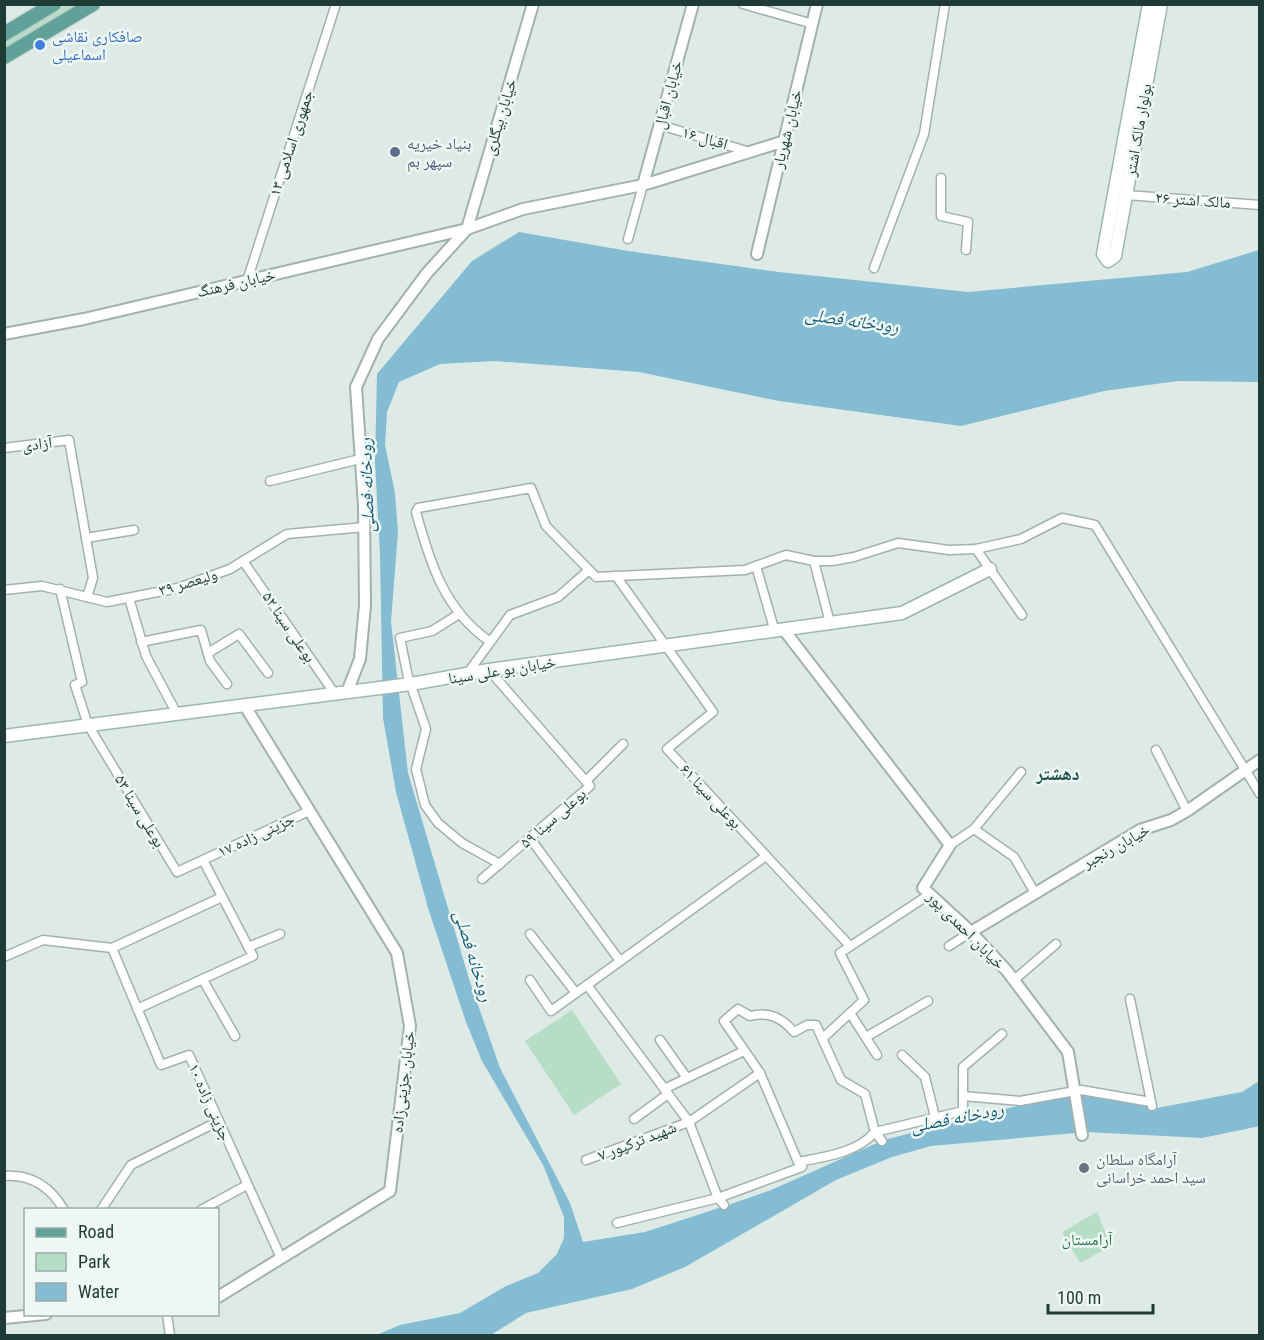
<svg xmlns="http://www.w3.org/2000/svg" width="1264" height="1340" viewBox="0 0 1264 1340" font-family="'Roboto Condensed','Noto Naskh Arabic',sans-serif">
<rect width="100%" height="100%" fill="#deeae6"/>
<!-- green -->
<g fill="#b6ddc5">
<path d="M 66,5 L 81,5 L 5,50 L 4,41 Z"/>
<path d="M 572,1010 L 621,1084 L 574,1115 L 525,1041 Z"/>
<path d="M 1097,1212 L 1111,1246 L 1080,1263 L 1062,1232 Z"/>
</g>
<!-- water -->
<path fill="#83bcd3" d="M 519,232 L 628,251 L 779,272 L 968,292 L 1187,272 L 1259,250 L 1259,382 L 1178,381 L 1104,391 L 961,426 L 779,401 L 639,372 L 562,366 L 494,361 L 440,364 L 399,382 L 387,412 L 385,445 L 395,493 L 398,531 L 391,622 L 408,773 L 469,979 L 500,1068 L 570,1203 L 583,1242 L 645,1232 L 731,1204 L 771,1190 L 884,1140 L 1021,1105 L 1081,1095 L 1157,1108 L 1242,1092 L 1259,1081 L 1260,1126 L 1202,1138 L 1087,1132 L 931,1146 L 892,1157 L 836,1180 L 685,1267 L 632,1289 L 526,1313 L 491,1335 L 374,1336 L 400,1325 L 460,1313 L 506,1286 L 538,1273 L 557,1254 L 564,1238 L 564,1217 L 543,1165 L 482,1061 L 466,1022 L 428,908 L 396,792 L 383,718 L 380,554 L 375,462 L 377,374 L 472,261 Z"/>
<g fill="none" stroke-linecap="round" stroke-linejoin="round">
<defs>
<g id="minor">
<path d="M 743,4 L 813,24"/>
<path d="M 660,125 L 750,152"/>
<path d="M 941,178 L 941,216 L 968,222 L 966,250"/>
<path d="M 1126,195 L 1260,205"/>
<path d="M 628,239 L 643,185"/>
<path d="M 874,268 L 924,134 L 945,4"/>
<path d="M 247,281 L 336,4"/>
<path d="M 4,448 L 69,440 L 93,578 L 87,597"/>
<path d="M 270,481 L 360,459"/>
<path d="M 86,538 L 134,530"/>
<path d="M 976,549 L 1022,615"/>
<path d="M 243,561 L 335,694"/>
<path d="M 814,561 L 830,623"/>
<path d="M 756,566 L 775,632"/>
<path d="M 616,576 L 713,712 L 667,749 L 850,946"/>
<path d="M 60,589 L 82,682 L 75,685 L 88,725 L 177,872 L 309,811"/>
<path d="M 4,590 L 42,586 L 107,602 L 178,588 L 230,569 L 287,534 L 365,527"/>
<path d="M 129,598 L 146,656 L 177,714"/>
<path d="M 459,614 L 432,631 L 400,638 L 408,677 L 426,729 L 416,769 L 425,805 L 438,823 L 462,843 L 500,864"/>
<path d="M 489,641 C 444,609 430,563 416,512 L 418,508 L 531,488 L 546,526 L 596,577 L 745,570 L 786,555 L 814,561 L 832,561 L 854,557 L 898,543 L 949,550 L 976,549 L 1021,539 L 1062,518 L 1095,525 L 1260,794"/>
<path d="M 141,642 L 201,630 L 210,661 L 227,684"/>
<path d="M 208,653 L 239,634 L 268,673"/>
<path d="M 467,674 L 510,615 L 558,597 L 589,570"/>
<path d="M 1156,750 L 1187,811"/>
<path d="M 586,781 L 623,744"/>
<path d="M 974,829 L 1014,857 L 1035,893"/>
<path d="M 530,838 L 620,961"/>
<path d="M 950,845 L 974,829 L 1021,772"/>
<path d="M 482,879 L 590,786 L 489,670"/>
<path d="M 530,934 L 576,993"/>
<path d="M 949,946 L 971,932"/>
<path d="M 248,947 L 280,934"/>
<path d="M 112,948 L 161,1065 L 189,1055 L 281,1258"/>
<path d="M 4,957 L 43,940 L 112,948 L 222,897"/>
<path d="M 203,980 L 235,1036"/>
<path d="M 530,980 L 551,1011 L 766,856"/>
<path d="M 1014,980 L 1056,944"/>
<path d="M 587,985 L 689,1122 L 718,1198 L 724,1205"/>
<path d="M 1130,999 L 1152,1106"/>
<path d="M 137,1009 L 253,956 L 203,860"/>
<path d="M 850,1013 L 877,1055"/>
<path d="M 866,1037 L 928,1001"/>
<path d="M 823,1038 L 864,1000 L 840,953 L 930,894"/>
<path d="M 660,1040 L 687,1078"/>
<path d="M 902,1055 L 925,1077 L 935,1117"/>
<path d="M 664,1089 L 744,1051"/>
<path d="M 963,1096 L 1020,1101 L 1081,1090 L 1151,1102"/>
<path d="M 634,1119 L 668,1094"/>
<path d="M 882,1141 L 875,1132 C 857,1153 824,1157 798,1162 L 760,1073 L 724,1021 L 738,1009 L 750,1016 C 769,1011 782,1018 794,1032 L 807,1025 L 816,1025 L 841,1080 L 865,1094 L 875,1132 L 963,1111 L 963,1067 L 1002,1034"/>
<path d="M 586,1160 L 689,1122 L 760,1073"/>
<path d="M 4,1176 C 31,1174 50,1186 64,1210"/>
<path d="M 101,1210 L 131,1165 L 219,1121"/>
<path d="M 201,1210 L 247,1185"/>
<path d="M 617,1223 L 718,1198 L 802,1167"/>
<path d="M 167,1314 L 170,1336"/>
</g>
<g id="tertiary">
<path d="M 643,185 L 693,4"/>
<path d="M 757,254 L 817,4"/>
<path d="M 4,334 L 84,319 L 467,229 L 533,4"/>
<path d="M 784,630 L 950,845 L 923,888 L 971,932 L 1007,971 L 1068,1052 L 1082,1135"/>
<path d="M 347,692 L 360,659 L 365,605 L 364,506 L 356,387 L 378,339 L 427,273 L 467,229 L 523,209 L 643,185 L 785,141"/>
<path d="M 971,932 L 1140,830 L 1171,820 L 1187,811 L 1260,760"/>
<path d="M 218,1297 L 390,1191 L 410,1026 L 397,953 L 245,706"/>
<path d="M 4,1318 L 46,1314"/>
</g>
<g id="secondary">
<path d="M 1149,4 L 1103,254 L 1108,261 L 1115,256 L 1161,4"/>
<path d="M 4,736 L 411,684 L 489,670 L 902,613 L 990,569"/>
</g>
<g id="primary">
<path d="M 4,34 L 54,4"/>
<path d="M 4,57 L 93,4"/>
</g>
</defs>
<!-- minor casing -->
<use href="#minor" stroke="#a1b2ae" stroke-width="11"/>
<!-- tertiary casing -->
<use href="#tertiary" stroke="#a1b2ae" stroke-width="14"/>
<!-- secondary casing -->
<use href="#secondary" stroke="#9db7b0" stroke-width="15"/>
<!-- primary casing -->
<use href="#primary" stroke="#bcc4c3" stroke-width="16"/>
<!-- minor -->
<use href="#minor" stroke="#fff" stroke-width="8"/>
<!-- tertiary -->
<use href="#tertiary" stroke="#fff" stroke-width="10"/>
<!-- secondary -->
<use href="#secondary" stroke="#fff" stroke-width="12"/>
<!-- primary -->
<use href="#primary" stroke="#60a299" stroke-width="14"/>
</g>
<!-- markers -->
<circle fill="#3f7fe0" stroke="#eef7f4" stroke-width="2" cx="40" cy="45" r="6"/>
<circle fill="#5c6f8a" stroke="#eef7f4" stroke-width="2" cx="395" cy="152" r="6"/>
<circle fill="#6b7280" stroke="#eef7f4" stroke-width="2" cx="1084" cy="1168" r="6"/>
<g text-anchor="middle" dominant-baseline="central" stroke-width="5" stroke-linejoin="round" paint-order="stroke">
<!-- shop labels -->
<g font-size="16" fill="#366cbe" stroke="#eef7f4" text-anchor="start">
<text x="52" y="36">صافکاری نقاشی<tspan x="52" dy="18">اسماعیلی</tspan></text>
</g>
<!-- street labels -->
<g font-size="16" fill="#1f3b36" stroke="#eef7f4">
<text transform="translate(668 95) rotate(-75)">خیابان اقبال</text>
<text transform="translate(500 117) rotate(-73)">خیابان بیگلری</text>
<text transform="translate(787 129) rotate(-76)">خیابان شهریار</text>
<text transform="translate(1138 130) rotate(-80)">بولوار مالک اشتر</text>
<text transform="translate(705 138) rotate(16)">اقبال ۱۶</text>
<text transform="translate(291 143) rotate(-72)">جمهوری اسلامی ۱۳</text>
<text transform="translate(1193 200) rotate(4)">مالک اشتر ۲۶</text>
<text transform="translate(236 283) rotate(-13)">خیابان فرهنگ</text>
<text transform="translate(37 444) rotate(-7)">آزادی</text>
<text transform="translate(188 582) rotate(-17)">ولیعصر ۳۹</text>
<text transform="translate(289 627) rotate(56)">بوعلی سینا ۵۲</text>
<text transform="translate(502 670) rotate(-9)">خیابان بو علی سینا</text>
<text transform="translate(711 796) rotate(47)">بوعلی سینا ۶۱</text>
<text transform="translate(140 811) rotate(59)">بوعلی سینا ۵۳</text>
<text transform="translate(553 818) rotate(-41)">بوعلی سینا ۵۹</text>
<text transform="translate(256 835) rotate(-25)">جزینی زاده ۱۷</text>
<text transform="translate(1116 846) rotate(-29)">خیابان رنجبر</text>
<text transform="translate(966 930) rotate(45)">خیابان احمدی پور</text>
<text transform="translate(403 1082) rotate(-83)">خیابان جزینی‌زاده</text>
<text transform="translate(210 1102) rotate(66)">جزینی زاده ۱۰</text>
<text transform="translate(637 1141) rotate(-21)">شهید ترکپور ۷</text>
</g>
<!-- service labels -->
<g font-size="16" fill="#4e5e75" stroke="#eef7f4" text-anchor="start">
<text x="407" y="143">بنیاد خیریه<tspan x="407" dy="18">سپهر بم</tspan></text>
</g>
<!-- worship labels -->
<g font-size="16" fill="#5b616d" stroke="#eef7f4" text-anchor="start">
<text x="1096" y="1159">آرامگاه سلطان<tspan x="1096" dy="18">سید احمد خراسانی</tspan></text>
</g>
<!-- park labels -->
<g font-size="16" fill="#28734e" stroke="#eef7f4">
<text x="1087" y="1239">آرامستان</text>
</g>
<!-- water labels -->
<g font-size="18" font-style="italic" fill="#175c78" stroke="#eef7f4">
<text transform="translate(852 320) rotate(8)">رودخانه فصلی</text>
<text transform="translate(366 485) rotate(-92)">رودخانه فصلی</text>
<text transform="translate(474 956) rotate(73)">رودخانه فصلی</text>
<text transform="translate(957 1117) rotate(-11)">رودخانه فصلی</text>
</g>
<!-- neighbourhood labels -->
<g font-size="18" font-weight="bold" fill="#1a4d47" stroke="#eef7f4">
<text x="1058" y="773">دهشتر</text>
</g>
</g>
<!-- border -->
<rect width="1264" height="1340" fill="none" stroke="#1f3b36" stroke-width="12"/>
<!-- legend -->
<rect x="24" y="1208" width="195" height="108" fill="#eef7f4" stroke="#9baca8" stroke-width="1.5"/>
<rect x="36" y="1228" width="30" height="9" fill="#60a299" stroke="#9baca8" stroke-width="1.5"/>
<text x="78" y="1238" font-size="18" fill="#1f3b36">Road</text>
<rect x="36" y="1253" width="30" height="18" fill="#b6ddc5" stroke="#9baca8" stroke-width="1.5"/>
<text x="78" y="1268" font-size="18" fill="#1f3b36">Park</text>
<rect x="36" y="1283" width="30" height="18" fill="#83bcd3" stroke="#9baca8" stroke-width="1.5"/>
<text x="78" y="1298" font-size="18" fill="#1f3b36">Water</text>
<!-- scale -->
<path d="M1048 1304v9h105v-9" fill="none" stroke="#1f3b36" stroke-width="3"/>
<text x="1057" y="1304" font-size="18" fill="#1f3b36" stroke="#eef7f4" stroke-width="4.5" paint-order="stroke">100 m</text>
</svg>
